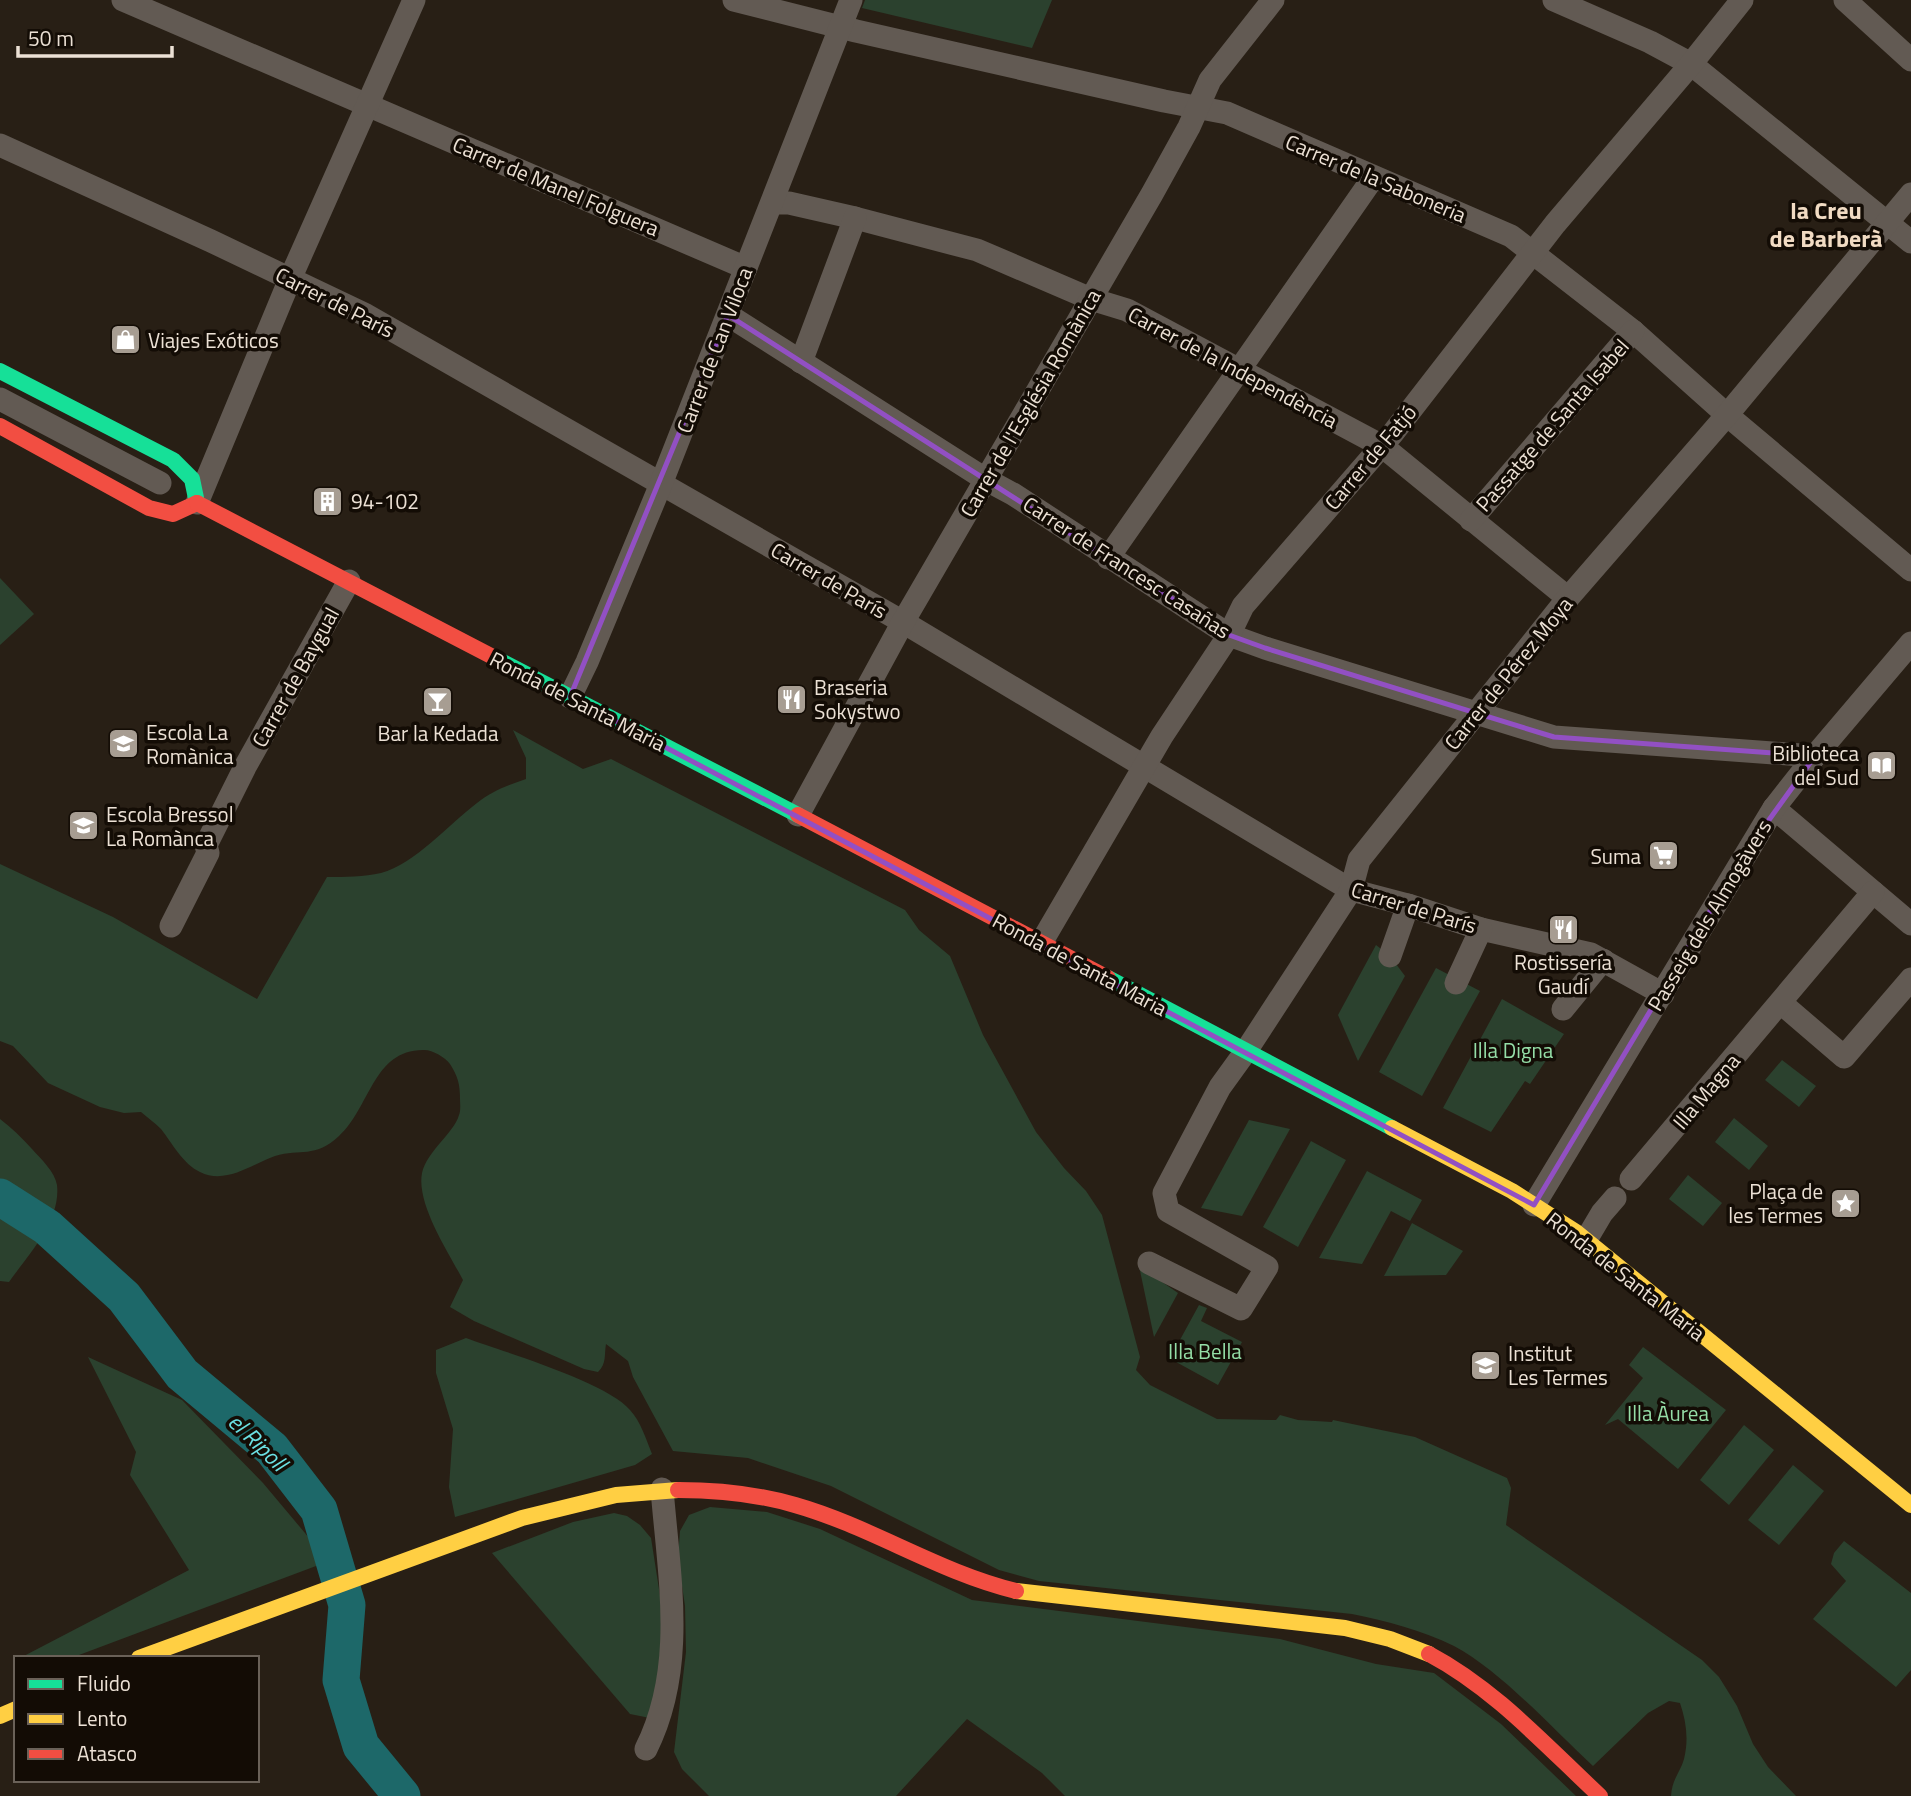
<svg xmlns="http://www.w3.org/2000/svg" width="1911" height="1796" viewBox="0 0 1911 1796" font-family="'Titillium Web',sans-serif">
<rect width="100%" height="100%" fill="#281f15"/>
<!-- green -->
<g fill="#2b412e">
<path d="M 865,0 L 1052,0 L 1032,48 L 862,8 Z"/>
<path d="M 0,578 L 34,614 L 0,645 Z"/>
<path d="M 513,730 L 583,769 L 611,759 L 905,910 L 919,930 L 950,956 L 983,1035 L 1036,1132 L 1064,1168 L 1086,1191 L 1102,1215 L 1140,1357 L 1136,1370 L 1150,1385 L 1217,1419 L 1276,1420 L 1280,1415 L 1298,1420 L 1332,1422 L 1333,1420 L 1415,1437 L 1507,1478 L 1511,1488 L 1506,1525 L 1702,1660 L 1719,1677 L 1737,1706 L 1753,1744 L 1768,1767 L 1796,1796 L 1671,1796 C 1672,1779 1680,1773 1684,1759 C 1689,1739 1686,1721 1680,1703 L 1669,1701 L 1648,1713 L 1593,1766 C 1553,1729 1501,1671 1454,1646 C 1421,1630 1387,1621 1352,1614 L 1039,1581 L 999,1570 L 831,1486 L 748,1458 L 673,1451 L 633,1377 L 628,1361 L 606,1344 C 604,1355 607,1363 598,1372 L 584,1369 L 474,1321 L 450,1307 L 463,1280 C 449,1253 416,1204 422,1173 C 427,1151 454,1133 459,1115 C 461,1110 460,1103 460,1099 C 460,1084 458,1077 450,1064 C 445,1057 431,1049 423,1050 C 373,1050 370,1108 339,1136 C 314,1159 301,1148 275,1156 C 252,1164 226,1185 200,1172 C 183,1164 172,1143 161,1129 C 155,1123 147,1117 141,1112 L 124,1113 L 100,1107 L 48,1083 L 13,1046 L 0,1041 L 0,864 L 113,917 L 257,999 L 327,877 C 345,877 364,877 381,873 C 415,864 449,824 477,803 C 492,791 508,785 526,779 L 526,758 Z"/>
<path d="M 1376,945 L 1390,956 L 1405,976 L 1358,1061 L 1338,1015 Z"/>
<path d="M 1436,968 L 1480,991 L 1422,1096 L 1379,1072 Z"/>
<path d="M 1502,999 L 1564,1034 L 1530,1084 L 1525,1081 L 1491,1132 L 1443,1108 Z"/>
<path d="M 1782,1060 L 1816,1086 L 1799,1107 L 1765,1080 Z"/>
<path d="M 1734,1118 L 1768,1146 L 1749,1170 L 1715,1142 Z"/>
<path d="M 0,1119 C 12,1128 22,1138 32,1149 C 41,1159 55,1172 57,1185 C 61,1221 28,1255 9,1282 L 0,1281 Z"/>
<path d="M 1249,1120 L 1290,1129 L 1242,1216 L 1201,1208 Z"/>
<path d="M 1311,1141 L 1346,1160 L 1298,1247 L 1263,1227 Z"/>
<path d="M 1367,1171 L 1422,1200 L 1410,1221 L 1391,1211 L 1362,1264 L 1319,1258 Z"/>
<path d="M 1688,1175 L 1722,1203 L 1703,1226 L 1669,1199 Z"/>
<path d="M 1412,1223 L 1463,1251 L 1446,1275 L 1384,1276 Z"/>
<path d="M 1139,1266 L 1178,1293 L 1154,1337 Z"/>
<path d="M 1199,1305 L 1207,1308 L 1201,1321 L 1242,1342 L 1218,1385 L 1167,1357 L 1175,1349 Z"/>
<path d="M 466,1338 C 504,1352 607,1382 630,1410 C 641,1422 646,1439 652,1454 L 635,1465 L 455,1517 L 449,1487 L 453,1429 L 436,1373 L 436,1350 Z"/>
<path d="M 1643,1347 L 1726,1410 L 1678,1469 L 1618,1419 L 1605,1425 L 1643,1378 L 1629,1365 Z"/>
<path d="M 88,1357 L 182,1400 L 263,1483 L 310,1539 L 324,1563 L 71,1658 L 20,1658 L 189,1570 L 130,1475 L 136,1452 Z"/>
<path d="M 1744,1425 L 1774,1450 L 1729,1505 L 1700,1480 Z"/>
<path d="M 1793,1465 L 1824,1491 L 1779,1545 L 1748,1520 Z"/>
<path d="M 710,1507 L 767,1512 L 820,1529 L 972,1600 L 1280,1639 L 1376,1664 L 1434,1673 L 1501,1724 L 1576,1796 L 1065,1796 L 1042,1773 L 967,1719 L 896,1796 L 709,1796 L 682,1769 L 674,1752 L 686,1652 L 685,1606 L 678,1558 L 680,1531 L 689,1515 Z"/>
<path d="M 614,1513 L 627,1516 L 640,1525 L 651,1538 L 664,1621 L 655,1719 L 630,1714 L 492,1553 L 573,1522 Z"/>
<path d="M 1844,1541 L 1911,1593 L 1911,1670 L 1896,1687 L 1813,1619 L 1846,1581 L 1831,1564 L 1834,1553 Z"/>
</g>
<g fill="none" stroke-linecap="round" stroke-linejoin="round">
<!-- river -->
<path stroke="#1d6869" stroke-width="37" d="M 0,1197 L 47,1227 L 124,1297 L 182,1374 L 272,1449 L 319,1510 L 347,1605 L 341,1680 L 361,1746 L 402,1796"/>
<!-- street -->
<g stroke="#625a53" stroke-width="23">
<path d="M 123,0 L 746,268"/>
<path d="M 734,0 L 856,31 L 1164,101 L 1227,113 L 1511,236 L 1633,331 L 1727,415 L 1911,570"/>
<path d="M 1554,0 L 1650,42 L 1691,64 L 1911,242"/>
<path d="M 1845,0 L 1911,60"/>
<path d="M 0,145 L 211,241 L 366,315 L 903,622 L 1351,890 L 1408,905 L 1481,929 L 1591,954 L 1663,994"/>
<path d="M 772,203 L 789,203 L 855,218 L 977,250 L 1091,299 L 1127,310 L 1382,446 L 1568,598"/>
<path d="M 728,315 L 985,479 L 1013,494 L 1229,635 L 1265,648 L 1554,737 L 1815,756"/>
<path d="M 801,362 L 855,218"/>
<path d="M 0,399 L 160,483"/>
<path d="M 197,503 L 290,279 L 414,0"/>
<path d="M 1471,520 L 1633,331"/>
<path d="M 1108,558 L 1373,178"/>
<path d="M 570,697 L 587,662 L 661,484 L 851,0"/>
<path d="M 1774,808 L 1911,924"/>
<path d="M 798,815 L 903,622 L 1152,194 L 1189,127 L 1210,80 L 1273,0"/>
<path d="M 171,926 L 208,853 L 206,845 L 245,767 L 349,581"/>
<path d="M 1041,943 L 1162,736 L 1229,635 L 1243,606 L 1393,433 L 1555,224 L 1691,64 L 1742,0"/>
<path d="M 1390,956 L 1408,905"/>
<path d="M 1456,983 L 1481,929"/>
<path d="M 1781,1003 L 1844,1057 L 1911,979"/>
<path d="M 1563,1009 L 1603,960"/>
<path d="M 1631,1179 L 1873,892"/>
<path d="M 1534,1205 L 1774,808 L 1815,756 L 1911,643"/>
<path d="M 1586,1240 L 1602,1213 L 1615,1198"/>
<path d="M 1149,1263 L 1241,1309 L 1267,1267 L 1168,1211 L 1164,1193 L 1220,1087 L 1246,1051 L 1351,890 L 1359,860 L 1568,598 L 1727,415 L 1911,194"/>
<path d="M 646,1749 C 687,1667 669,1577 662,1489"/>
</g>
<!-- fast -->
<g stroke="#16e098" stroke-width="16">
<path d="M 0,371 L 173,460 L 192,479 L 197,503"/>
<path d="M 495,658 L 798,815"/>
<path d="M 1108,978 L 1392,1128"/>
</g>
<!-- slow -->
<g stroke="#ffcf43" stroke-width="16">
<path d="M 1392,1128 L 1512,1191 L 1576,1232 L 1911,1505"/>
<path d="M 1016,1591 L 1345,1628 L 1390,1639 L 1429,1654"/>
<path d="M 139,1658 L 522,1518 L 616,1495 L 678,1490"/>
<path d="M 0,1716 L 16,1709"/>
</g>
<!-- jam -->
<g stroke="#f24e42" stroke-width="16">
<path d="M 0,426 L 149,508 L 173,514 L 197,503"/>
<path d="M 197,503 L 495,658"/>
<path d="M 798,815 L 1108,978"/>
<path d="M 678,1490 C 718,1490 757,1494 795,1505 C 872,1527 938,1572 1016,1591"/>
<path d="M 1429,1654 C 1495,1689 1546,1746 1600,1796"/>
</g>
</g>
<!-- marked area -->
<path fill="none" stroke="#9250c3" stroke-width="5" stroke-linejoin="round" d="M 728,315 L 1229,635 L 1265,648 L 1554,737 L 1815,756 L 1743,856 L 1534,1205 L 570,697 Z"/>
<!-- icons -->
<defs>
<symbol id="shop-square" viewBox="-11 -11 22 22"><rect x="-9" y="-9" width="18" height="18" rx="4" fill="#a79d92" stroke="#130c05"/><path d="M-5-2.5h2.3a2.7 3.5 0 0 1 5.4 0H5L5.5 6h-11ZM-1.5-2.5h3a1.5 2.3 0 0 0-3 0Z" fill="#fff"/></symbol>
<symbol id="building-square" viewBox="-11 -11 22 22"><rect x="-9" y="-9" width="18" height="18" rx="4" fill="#a79d92" stroke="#130c05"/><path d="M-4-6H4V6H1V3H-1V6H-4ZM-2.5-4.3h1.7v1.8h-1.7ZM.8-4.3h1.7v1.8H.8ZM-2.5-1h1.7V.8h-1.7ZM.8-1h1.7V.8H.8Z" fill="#fff"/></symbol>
<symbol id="restaurant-square" viewBox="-11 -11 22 22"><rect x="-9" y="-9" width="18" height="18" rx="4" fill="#a79d92" stroke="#130c05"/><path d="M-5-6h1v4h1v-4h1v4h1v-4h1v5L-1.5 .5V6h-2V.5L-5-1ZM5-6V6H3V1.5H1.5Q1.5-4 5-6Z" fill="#fff"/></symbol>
<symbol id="bar-square" viewBox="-11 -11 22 22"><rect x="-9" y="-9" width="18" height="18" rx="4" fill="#a79d92" stroke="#130c05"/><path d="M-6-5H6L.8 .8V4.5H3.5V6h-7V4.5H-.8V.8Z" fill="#fff"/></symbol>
<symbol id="school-square" viewBox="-11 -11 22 22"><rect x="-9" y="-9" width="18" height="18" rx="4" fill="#a79d92" stroke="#130c05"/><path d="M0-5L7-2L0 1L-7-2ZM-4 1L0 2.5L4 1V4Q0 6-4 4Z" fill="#fff"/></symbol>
<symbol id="library-square" viewBox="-11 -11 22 22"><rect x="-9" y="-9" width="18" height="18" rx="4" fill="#a79d92" stroke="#130c05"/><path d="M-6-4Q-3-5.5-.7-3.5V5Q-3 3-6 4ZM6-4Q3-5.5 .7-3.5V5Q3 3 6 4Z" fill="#fff"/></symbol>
<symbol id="supermarket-square" viewBox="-11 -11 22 22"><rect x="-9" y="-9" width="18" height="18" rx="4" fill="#a79d92" stroke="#130c05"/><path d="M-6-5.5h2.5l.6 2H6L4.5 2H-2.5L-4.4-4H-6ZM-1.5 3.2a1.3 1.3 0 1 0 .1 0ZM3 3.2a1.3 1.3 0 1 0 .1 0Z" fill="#fff"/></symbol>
<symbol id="sight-square" viewBox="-11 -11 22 22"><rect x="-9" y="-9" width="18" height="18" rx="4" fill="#a79d92" stroke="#130c05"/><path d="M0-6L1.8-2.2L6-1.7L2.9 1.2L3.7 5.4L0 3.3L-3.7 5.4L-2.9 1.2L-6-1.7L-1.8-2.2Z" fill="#fff"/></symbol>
</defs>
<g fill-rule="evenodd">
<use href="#shop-square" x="108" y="322" width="35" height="35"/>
<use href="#building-square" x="310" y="484" width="35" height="35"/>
<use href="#restaurant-square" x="774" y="682" width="35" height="35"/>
<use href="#bar-square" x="420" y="684" width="35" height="35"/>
<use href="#school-square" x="106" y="726" width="35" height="35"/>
<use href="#library-square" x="1864" y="748" width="35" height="35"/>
<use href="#school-square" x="66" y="808" width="35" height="35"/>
<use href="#supermarket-square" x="1646" y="838" width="35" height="35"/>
<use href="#restaurant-square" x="1546" y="912" width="35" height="35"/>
<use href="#sight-square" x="1828" y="1186" width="35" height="35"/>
<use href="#school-square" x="1468" y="1348" width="35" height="35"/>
</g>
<g text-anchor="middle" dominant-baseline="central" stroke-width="7" stroke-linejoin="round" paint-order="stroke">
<!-- street labels -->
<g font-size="21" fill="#ece1d5" stroke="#130c05">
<text transform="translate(1376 178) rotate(23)">Carrer de la Saboneria</text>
<text transform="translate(556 186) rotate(23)">Carrer de Manel Folguera</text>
<text transform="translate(335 302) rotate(27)">Carrer de París</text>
<text transform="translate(714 350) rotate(-69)">Carrer de Can Viloca</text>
<text transform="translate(1233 367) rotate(28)">Carrer de la Independència</text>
<text transform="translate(1030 403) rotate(-60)">Carrer de l'Església Romànica</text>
<text transform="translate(1552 425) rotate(-49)">Passatge de Santa Isabel</text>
<text transform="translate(1370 457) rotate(-50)">Carrer de Fatjó</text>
<text transform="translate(1127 567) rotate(33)">Carrer de Francesc Casañas</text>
<text transform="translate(829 580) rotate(30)">Carrer de París</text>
<text transform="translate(1508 673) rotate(-51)">Carrer de Pérez Moya</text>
<text transform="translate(295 677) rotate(-61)">Carrer de Baygual</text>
<text transform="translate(578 701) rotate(27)">Ronda de Santa Maria</text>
<text transform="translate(1414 907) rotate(17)">Carrer de París</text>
<text transform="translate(1709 915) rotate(-59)">Passeig dels Almogàvers</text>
<text transform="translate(1080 964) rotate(28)">Ronda de Santa Maria</text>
<text transform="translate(1706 1091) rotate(-50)">Illa Magna</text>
<text transform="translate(1626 1276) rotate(38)">Ronda de Santa Maria</text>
</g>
<!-- poi labels -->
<g font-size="21" fill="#ece1d5" stroke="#130c05" text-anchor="start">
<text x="148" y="340">Viajes Exóticos</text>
<text x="351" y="501">94-102</text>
<text x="814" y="687">Braseria<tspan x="814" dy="24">Sokystwo</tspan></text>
<text x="146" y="732">Escola La<tspan x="146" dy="24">Romànica</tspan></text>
<text x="438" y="733" text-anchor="middle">Bar la Kedada</text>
<text x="1859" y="753" text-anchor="end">Biblioteca<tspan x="1859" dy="24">del Sud</tspan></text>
<text x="106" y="814">Escola Bressol<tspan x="106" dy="24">La Romànca</tspan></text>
<text x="1641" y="856" text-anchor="end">Suma</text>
<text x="1563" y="962" text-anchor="middle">Rostissería<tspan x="1563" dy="24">Gaudí</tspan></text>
<text x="1823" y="1191" text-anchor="end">Plaça de<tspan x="1823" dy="24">les Termes</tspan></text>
<text x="1508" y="1353">Institut<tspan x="1508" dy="24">Les Termes</tspan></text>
</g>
<!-- park labels -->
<g font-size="21" fill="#95dea7" stroke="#130c05">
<text x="1513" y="1050">Illa Digna</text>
<text x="1205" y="1351">Illa Bella</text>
<text x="1668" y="1413">Illa Àurea</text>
</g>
<!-- water labels -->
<g font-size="23" font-style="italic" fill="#6be0e3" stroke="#130c05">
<text transform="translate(258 1442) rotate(44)">el Ripoll</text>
</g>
<!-- quarter labels -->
<g font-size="24" font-weight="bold" fill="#f1dbc3" stroke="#130c05">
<text x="1826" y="210">la Creu<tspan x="1826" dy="28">de Barberà</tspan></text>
</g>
</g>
<!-- legend -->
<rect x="14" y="1656" width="245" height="126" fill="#130c05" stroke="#6a6158" stroke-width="2"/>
<rect x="28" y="1679" width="35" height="10" fill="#16e098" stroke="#6a6158" stroke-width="2"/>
<text x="77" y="1691" font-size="21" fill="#ece1d5">Fluido</text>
<rect x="28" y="1714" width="35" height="10" fill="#ffcf43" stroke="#6a6158" stroke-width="2"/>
<text x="77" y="1726" font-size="21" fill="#ece1d5">Lento</text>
<rect x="28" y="1749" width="35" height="10" fill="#f24e42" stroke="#6a6158" stroke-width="2"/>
<text x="77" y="1761" font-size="21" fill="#ece1d5">Atasco</text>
<!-- scale -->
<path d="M18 46v10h154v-10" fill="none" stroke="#ece1d5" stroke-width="3.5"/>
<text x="28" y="46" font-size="21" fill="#ece1d5" stroke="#130c05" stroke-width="5" paint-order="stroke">50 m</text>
</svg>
